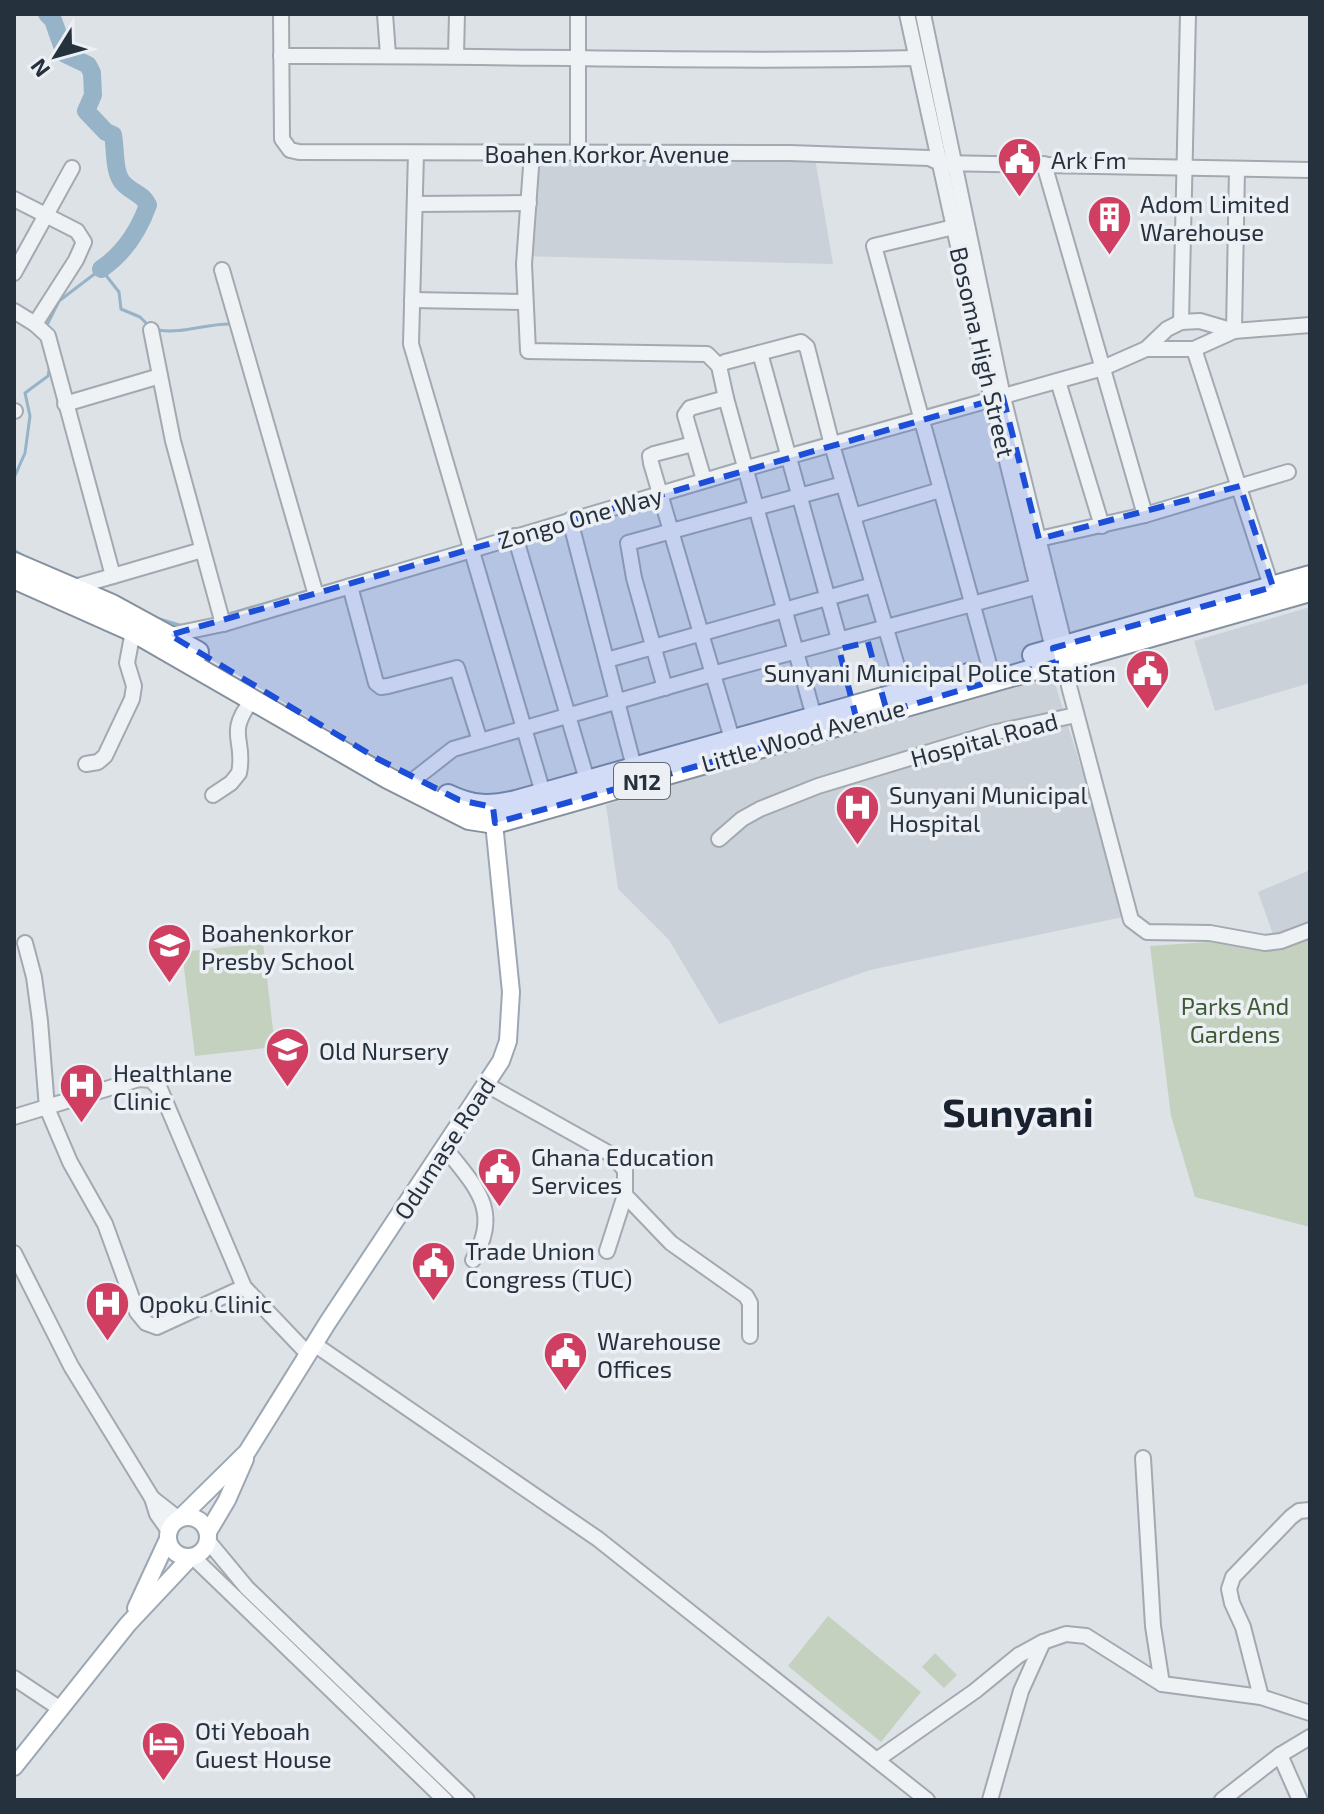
<svg xmlns="http://www.w3.org/2000/svg" width="1324" height="1814" viewBox="0 0 1324 1814" font-family="'Exo 2',sans-serif">
<rect width="100%" height="100%" fill="#dde2e7"/>
<!-- built -->
<g fill="#cbd1d9">
<path d="M 533,154 L 815,158 L 833,264 L 520,256 Z"/>
<path d="M 1310,607 L 1310,683 L 1215,711 L 1194,641 Z"/>
<path d="M 1053,677 L 1091,800 L 1123,917 L 870,970 L 719,1024 L 669,940 L 618,889 L 606,805 L 794,745 L 994,690 Z"/>
<path d="M 1310,870 L 1310,928 L 1275,940 L 1258,892 Z"/>
</g>
<!-- garden -->
<g fill="#c4d1be">
<path d="M 1310,931 L 1310,1227 L 1195,1197 L 1171,1116 L 1150,946 L 1238,940 Z"/>
<path d="M 263,943 L 275,1047 L 195,1056 L 182,952 Z"/>
<path d="M 828,1616 L 921,1692 L 881,1742 L 788,1666 Z"/>
<path d="M 935,1653 L 957,1675 L 944,1688 L 922,1667 Z"/>
</g>
<g fill="none" stroke-linecap="round" stroke-linejoin="round">
<!-- stream -->
<g stroke="#97b3c8" stroke-width="3">
<path d="M 46,327 L 59,301 L 101,269 L 119,292 L 121,309 L 140,317 L 148,325"/>
<path d="M 158,330 C 182,334 205,324 229,324"/>
<path d="M 14,478 L 25,453 L 30,416 L 25,393 L 48,376 L 50,365"/>
<path d="M 14,550 L 25,557"/>
<path d="M 321,587 L 383,569"/>
<path d="M 225,615 L 310,590"/>
<path d="M 156,618 L 183,626"/>
</g>
<!-- river -->
<path stroke="#97b3c8" stroke-width="18" d="M 47,14 L 53,20 L 65,54 L 88,65 L 92,73 L 93,95 L 86,111 L 106,132 L 113,135 C 116,150 113,173 124,184 C 133,193 143,194 148,205 C 139,230 123,254 101,269"/>
<defs>
<g id="minor">
<path d="M 281,14 L 282,139 L 290,150 L 299,152 L 790,153 L 929,158 L 940,163 L 1310,170"/>
<path d="M 385,14 L 388,55"/>
<path d="M 578,14 L 578,153"/>
<path d="M 907,14 L 992,400 L 1055,657"/>
<path d="M 923,14 L 1003,397 L 1068,659 L 1069,686 L 1131,920 L 1147,932 L 1210,933 L 1265,943 L 1281,941 L 1310,930"/>
<path d="M 456,55 L 457,14"/>
<path d="M 281,56 C 493,55 705,63 916,58"/>
<path d="M 416,153 L 411,344 L 543,793"/>
<path d="M 532,153 L 524,264 L 528,351 L 707,354 L 719,366"/>
<path d="M 14,199 L 77,231 L 84,242 L 76,260 L 35,324 L 48,336 L 113,576 L 71,588"/>
<path d="M 415,204 L 529,203"/>
<path d="M 954,227 L 874,246 L 990,668"/>
<path d="M 222,270 L 316,595"/>
<path d="M 14,273 L 72,168"/>
<path d="M 412,300 L 525,302"/>
<path d="M 14,311 L 35,324"/>
<path d="M 1181,322 L 1188,14"/>
<path d="M 151,330 L 173,441 L 223,624"/>
<path d="M 1146,349 L 1194,349 L 1234,331 L 1237,169"/>
<path d="M 1194,349 L 1274,595"/>
<path d="M 760,353 L 839,639"/>
<path d="M 1058,381 L 1102,526"/>
<path d="M 65,404 L 160,376"/>
<path d="M 14,411 L 15,411"/>
<path d="M 693,444 L 654,454 L 650,456 L 651,463 L 732,739"/>
<path d="M 704,480 L 685,415 L 690,408 L 726,398"/>
<path d="M 1145,515 L 1288,472"/>
<path d="M 853,516 L 940,490"/>
<path d="M 570,520 L 634,767"/>
<path d="M 515,536 L 587,780"/>
<path d="M 1039,539 L 1145,515 L 1044,164"/>
<path d="M 113,576 L 202,550"/>
<path d="M 350,586 L 376,683 L 381,687 L 388,686 L 457,668 L 480,741"/>
<path d="M 170,635 L 223,624 L 744,469 L 1103,368 L 1146,349 L 1167,329 L 1181,322 L 1200,321 L 1234,331 L 1310,325"/>
<path d="M 607,660 L 873,585"/>
<path d="M 665,688 L 634,578 L 628,543 L 843,484"/>
<path d="M 814,717 L 726,398 L 719,366 L 725,362 L 801,342 L 807,347 L 832,445 L 904,690"/>
<path d="M 86,764 L 98,762 L 105,756 L 132,699 L 134,686 L 127,663 L 133,631"/>
<path d="M 416,778 L 453,749 L 712,674 L 1039,586"/>
<path d="M 213,795 L 231,783 L 239,773 C 246,739 225,735 252,700"/>
<path d="M 719,839 L 742,819 L 760,809 L 818,786 L 992,733 L 1076,715"/>
<path d="M 25,943 L 34,977 L 40,1021 L 47,1108 L 70,1162 L 105,1224 L 137,1312 L 146,1323 L 157,1327 L 244,1287"/>
<path d="M 487,1085 L 612,1155 L 625,1170 L 625,1195 L 607,1251"/>
<path d="M 14,1117 L 139,1079 L 151,1080 L 160,1089 L 244,1287 L 308,1354"/>
<path d="M 445,1148 C 476,1187 502,1211 473,1260"/>
<path d="M 625,1195 L 671,1243 L 746,1296 L 750,1303 L 750,1336"/>
<path d="M 14,1253 L 71,1366 L 152,1498 L 157,1514 L 169,1531"/>
<path d="M 314,1344 L 598,1539 L 927,1800"/>
<path d="M 1143,1458 L 1153,1626 L 1162,1684"/>
<path d="M 152,1498 L 179,1519"/>
<path d="M 208,1541 L 247,1588 L 467,1800"/>
<path d="M 193,1557 L 445,1800"/>
<path d="M 14,1678 L 59,1708"/>
<path d="M 1261,1697 L 1243,1627 L 1232,1603 L 1229,1589 L 1233,1577 L 1291,1517 L 1299,1511 L 1310,1510"/>
<path d="M 1280,1755 L 1300,1800"/>
<path d="M 878,1759 L 975,1691 L 1019,1655 L 1043,1642 L 1066,1634 L 1086,1636 L 1162,1684 L 1261,1697 L 1310,1713"/>
<path d="M 990,1800 L 1021,1691 L 1043,1642"/>
<path d="M 1222,1800 L 1280,1755 L 1310,1737"/>
</g>
<g id="major">
<circle cx="188" cy="1537" r="20"/>
<path d="M 180,1518 L 247,1452 L 328,1322 L 501,1061 L 508,1041 L 511,992 L 493,813"/>
<path d="M 208,1532 L 227,1500 L 245,1459"/>
<path d="M 136,1608 L 168,1539"/>
<path d="M 14,1767 L 128,1624 L 190,1558"/>
</g>
<g id="highway">
<path d="M 14,563 L 112,605 L 198,652"/>
<path d="M 14,578 L 133,631 L 388,778 L 469,819 L 495,823 L 1310,591"/>
<path d="M 1033,655 L 1310,576"/>
<path d="M 448,795 C 473,807 490,807 516,801 L 972,673"/>
</g>
</defs>
<!-- minor casing -->
<use href="#minor" stroke="#a2a9b1" stroke-width="18"/>
<!-- major casing -->
<use href="#major" stroke="#9ca7b3" stroke-width="20"/>
<!-- highway casing -->
<use href="#highway" stroke="#84909e" stroke-width="24"/>
<!-- minor -->
<use href="#minor" stroke="#eff2f5" stroke-width="14"/>
<!-- major -->
<use href="#major" stroke="#fff" stroke-width="16"/>
<!-- highway -->
<use href="#highway" stroke="#fff" stroke-width="20"/>
</g>
<!-- marked area -->
<path fill="#1d4ed8" fill-opacity="0.2" stroke="#1d4ed8" stroke-width="6" stroke-dasharray="16 10" stroke-linejoin="round" d="M 1003,397 L 1039,539 L 1240,486 L 1273,587 L 1053,648 L 1056,662 L 887,712 L 868,642 L 839,649 L 857,721 L 495,823 L 493,807 L 459,800 L 378,759 L 170,635 Z"/>
<!-- icons -->
<defs>
<symbol id="civic-pin" viewBox="-11 -11 22 30"><path d="M0 17L-7.5 6A9.5 9.5 0 1 1 7.5 6Z" fill="#d03e61" stroke="#ecf0f5"/><path d="M-.6-6.5H3V-4.5H.6V-3L4-1V1h2V6H-6V1h2V-1L-.6-3ZM-1.2 2.5V6h2.4V2.5Z" fill="#fff"/></symbol>
<symbol id="building-pin" viewBox="-11 -11 22 30"><path d="M0 17L-7.5 6A9.5 9.5 0 1 1 7.5 6Z" fill="#d03e61" stroke="#ecf0f5"/><path d="M-4-6H4V6H1V3H-1V6H-4ZM-2.5-4.3h1.7v1.8h-1.7ZM.8-4.3h1.7v1.8H.8ZM-2.5-1h1.7V.8h-1.7ZM.8-1h1.7V.8H.8Z" fill="#fff"/></symbol>
<symbol id="hospital-pin" viewBox="-11 -11 22 30"><path d="M0 17L-7.5 6A9.5 9.5 0 1 1 7.5 6Z" fill="#d03e61" stroke="#ecf0f5"/><path d="M-5-5h3v3.5h4V-5h3V5h-3V1.5h-4V5h-3Z" fill="#fff"/></symbol>
<symbol id="school-pin" viewBox="-11 -11 22 30"><path d="M0 17L-7.5 6A9.5 9.5 0 1 1 7.5 6Z" fill="#d03e61" stroke="#ecf0f5"/><path d="M0-5L7-2L0 1L-7-2ZM-4 1L0 2.5L4 1V4Q0 6-4 4Z" fill="#fff"/></symbol>
<symbol id="hotel-pin" viewBox="-11 -11 22 30"><path d="M0 17L-7.5 6A9.5 9.5 0 1 1 7.5 6Z" fill="#d03e61" stroke="#ecf0f5"/><path d="M-6-4.5h1.5V1H6V5H4.5V3h-9V5H-6ZM-4 0a1.8 1.8 0 1 1 3.6 0ZM.5 0V-2.5h3Q6-2.5 6 0Z" fill="#fff"/></symbol>
</defs>
<g fill-rule="evenodd">
<use href="#civic-pin" x="994" y="134" width="51" height="69"/>
<use href="#building-pin" x="1084" y="192" width="51" height="69"/>
<use href="#civic-pin" x="1122" y="646" width="51" height="69"/>
<use href="#hospital-pin" x="832" y="782" width="51" height="69"/>
<use href="#school-pin" x="144" y="920" width="51" height="69"/>
<use href="#school-pin" x="262" y="1024" width="51" height="69"/>
<use href="#hospital-pin" x="56" y="1060" width="51" height="69"/>
<use href="#civic-pin" x="474" y="1144" width="51" height="69"/>
<use href="#civic-pin" x="408" y="1238" width="51" height="69"/>
<use href="#hospital-pin" x="82" y="1278" width="51" height="69"/>
<use href="#civic-pin" x="540" y="1328" width="51" height="69"/>
<use href="#hotel-pin" x="138" y="1718" width="51" height="69"/>
</g>
<g text-anchor="middle" dominant-baseline="central" stroke-width="7" stroke-linejoin="round" paint-order="stroke">
<!-- shield labels -->
<rect fill="#ecf0f5" stroke="#616a75" stroke-width="2" x="614" y="763" width="56" height="36" rx="6"/>
<g font-size="22" font-weight="bold" fill="#26313e">
<text x="642" y="781">N12</text>
</g>
<!-- street labels -->
<g font-size="24" fill="#26313e" stroke="#ecf0f5">
<text x="607" y="153">Boahen Korkor Avenue</text>
<text transform="translate(983 352) rotate(77)">Bosoma High Street</text>
<text transform="translate(580 517) rotate(-16)">Zongo One Way</text>
<text transform="translate(803 735) rotate(-16)">Little Wood Avenue</text>
<text transform="translate(984 739) rotate(-15)">Hospital Road</text>
<text transform="translate(444 1148) rotate(-57)">Odumase Road</text>
</g>
<!-- poi labels -->
<g font-size="24" fill="#26313e" stroke="#ecf0f5" text-anchor="start">
<text x="1051" y="159">Ark Fm</text>
<text x="1140" y="203">Adom Limited<tspan x="1140" dy="28">Warehouse</tspan></text>
<text x="1116" y="672" text-anchor="end">Sunyani Municipal Police Station</text>
<text x="889" y="794">Sunyani Municipal<tspan x="889" dy="28">Hospital</tspan></text>
<text x="201" y="932">Boahenkorkor<tspan x="201" dy="28">Presby School</tspan></text>
<text x="319" y="1050">Old Nursery</text>
<text x="113" y="1072">Healthlane<tspan x="113" dy="28">Clinic</tspan></text>
<text x="531" y="1156">Ghana Education<tspan x="531" dy="28">Services</tspan></text>
<text x="465" y="1250">Trade Union<tspan x="465" dy="28">Congress (TUC)</tspan></text>
<text x="139" y="1303">Opoku Clinic</text>
<text x="597" y="1340">Warehouse<tspan x="597" dy="28">Offices</tspan></text>
<text x="195" y="1730">Oti Yeboah<tspan x="195" dy="28">Guest House</tspan></text>
</g>
<!-- park labels -->
<g font-size="24" fill="#3e5a33" stroke="#ecf0f5">
<text x="1235" y="1005">Parks And<tspan x="1235" dy="28">Gardens</tspan></text>
</g>
<!-- town labels -->
<g font-size="40" font-weight="bold" fill="#19222e" stroke="#ecf0f5">
<text x="1018" y="1111">Sunyani</text>
</g>
</g>
<!-- border -->
<rect width="1324" height="1814" fill="none" stroke="#26313e" stroke-width="32"/>
<!-- north arrow -->
<g transform="translate(56 56) rotate(233)" stroke="#ecf0f5" stroke-width="6" paint-order="stroke">
<path d="M0-6L14 30L0 20L-14 30Z" fill="#26313e"/>
<text y="-12" font-size="22" font-weight="bold" text-anchor="middle" fill="#26313e">N</text>
</g>
</svg>
